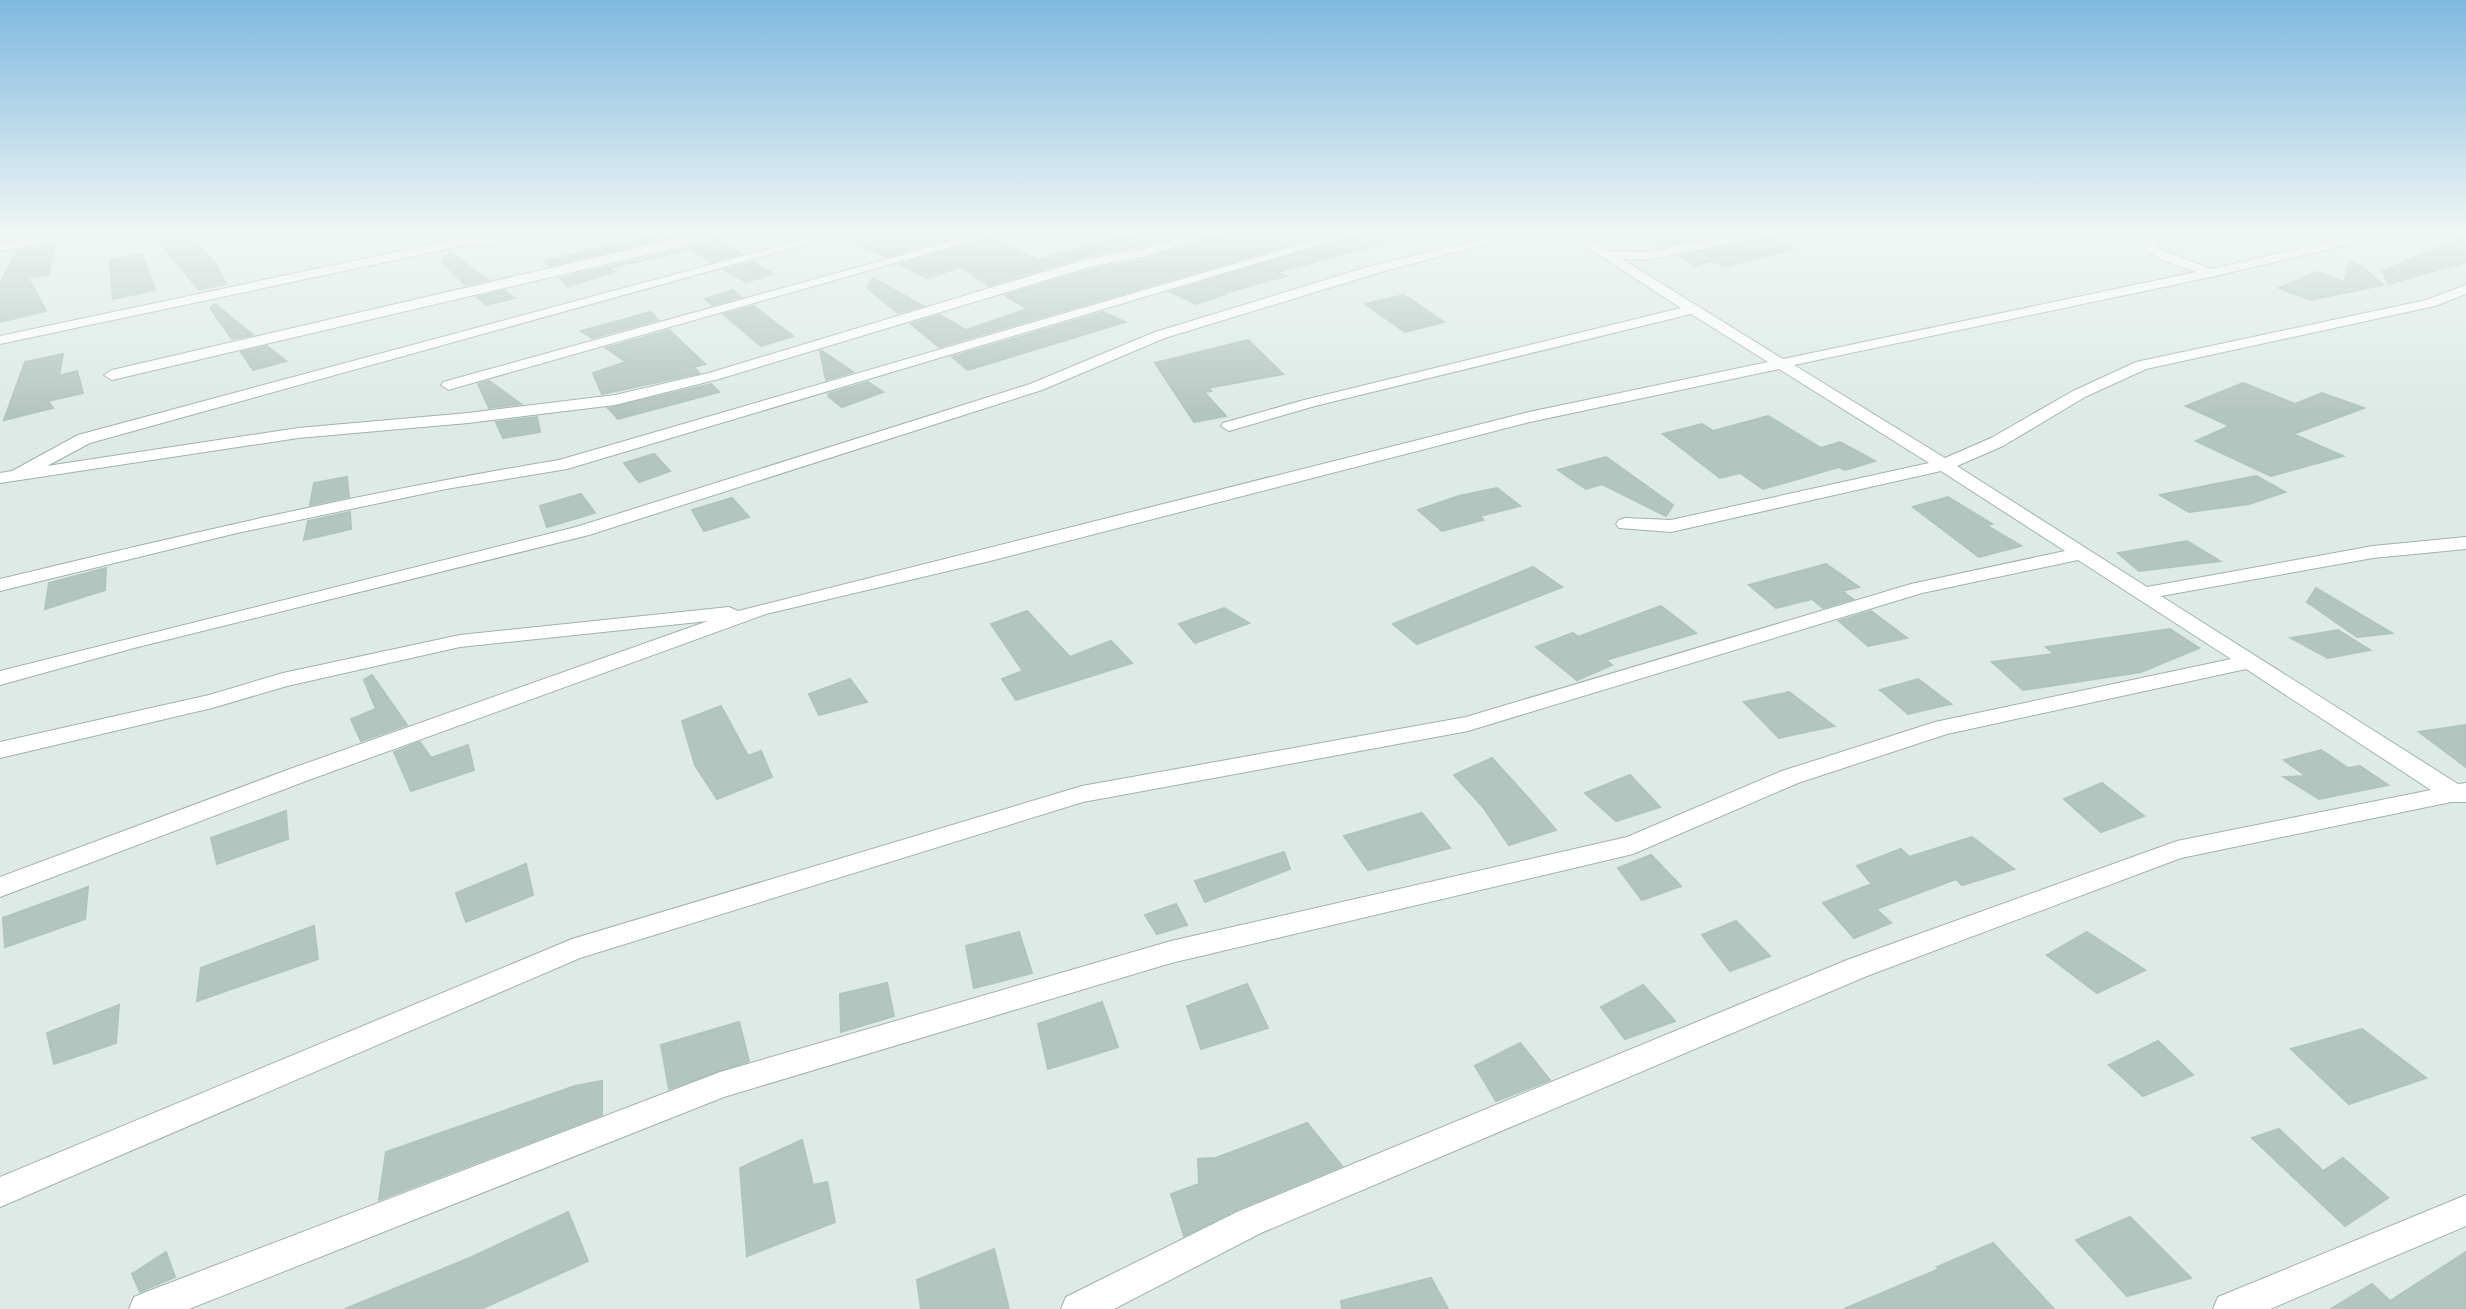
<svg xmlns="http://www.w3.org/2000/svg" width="2466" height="1309" viewBox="0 0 2466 1309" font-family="Mulish,sans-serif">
<rect width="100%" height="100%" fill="#ddeae6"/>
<!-- building -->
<g fill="#b3c5bf" stroke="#b0c4be" stroke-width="2">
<path d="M 151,232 L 186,232 L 216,264 L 226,284 L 199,290 Z"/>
<path d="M 664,232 L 695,232 L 549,266 L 545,261 Z"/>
<path d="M 854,232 L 976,232 L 885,257 L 844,237 Z"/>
<path d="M 1136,232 L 1193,232 L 1136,247 L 1085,256 L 989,286 L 961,267 L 927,278 L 899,264 L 992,238 L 1038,260 Z"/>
<path d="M 1224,232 L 1336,232 L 939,347 L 911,324 L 940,315 L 966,330 L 1027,309 L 1005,295 L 1094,269 L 1144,260 Z"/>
<path d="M 1365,232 L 1398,232 L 1399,239 L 1277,272 L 1286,276 L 1221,294 L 1224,295 L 1196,304 L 1170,292 Z"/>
<path d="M 1635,232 L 1738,232 L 1661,246 Z"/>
<path d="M 724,235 L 722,241 L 742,254 L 712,262 L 690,249 L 609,268 L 615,272 L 567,286 L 560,278 L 681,250 Z"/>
<path d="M 2466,235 L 2466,262 L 2388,284 L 2383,271 Z"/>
<path d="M 1772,237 L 1795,248 L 1725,267 L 1712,261 L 1695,265 L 1679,256 Z"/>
<path d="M 54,245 L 49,275 L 28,278 L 46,311 L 0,322 L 0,284 L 17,251 Z"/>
<path d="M 450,252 L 488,280 L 465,285 L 442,262 Z"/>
<path d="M 142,254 L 155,290 L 113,299 L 110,260 Z"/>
<path d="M 754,262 L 773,274 L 746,282 L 725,270 Z"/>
<path d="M 2349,262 L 2363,267 L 2383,285 L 2310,300 L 2279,288 L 2317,272 L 2344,282 Z"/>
<path d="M 873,278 L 923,306 L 898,313 L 867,288 Z"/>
<path d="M 733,290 L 741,297 L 712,305 L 705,299 Z"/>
<path d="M 504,291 L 515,298 L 486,305 L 477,297 Z"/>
<path d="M 1404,295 L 1444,322 L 1405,332 L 1365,304 Z"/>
<path d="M 215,304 L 253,335 L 232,339 L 210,308 Z"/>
<path d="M 754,306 L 793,336 L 761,346 L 723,314 Z"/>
<path d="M 651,312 L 658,320 L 592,338 L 581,331 Z"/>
<path d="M 1103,312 L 1125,322 L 968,370 L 952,357 Z"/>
<path d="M 669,330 L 705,364 L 694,367 L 699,373 L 602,394 L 593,373 L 626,362 L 606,348 Z"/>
<path d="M 1248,340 L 1283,374 L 1208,388 L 1211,391 L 1204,392 L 1226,416 L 1194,422 L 1155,363 Z"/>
<path d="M 267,346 L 286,361 L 253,370 L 241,352 Z"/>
<path d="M 820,351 L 822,351 L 853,372 L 826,380 Z"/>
<path d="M 63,354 L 59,376 L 77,371 L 83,393 L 48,401 L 53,408 L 4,420 L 25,362 Z"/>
<path d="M 489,381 L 521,404 L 489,408 L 478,384 Z"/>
<path d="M 868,382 L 883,392 L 842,407 L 829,397 L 828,394 Z"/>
<path d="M 2243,383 L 2295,404 L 2322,393 L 2364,408 L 2293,434 L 2343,456 L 2271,476 L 2196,441 L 2230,426 L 2186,406 Z"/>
<path d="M 711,384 L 719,392 L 618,419 L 608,408 Z"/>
<path d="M 1768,416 L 1821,448 L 1840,442 L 1875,461 L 1845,470 L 1839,467 L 1763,489 L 1740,473 L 1720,478 L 1663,434 L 1702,424 L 1713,431 Z"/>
<path d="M 537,417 L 540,432 L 503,438 L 496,422 Z"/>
<path d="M 654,454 L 670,471 L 639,482 L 624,463 Z"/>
<path d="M 1606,457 L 1673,505 L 1666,516 L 1602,484 L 1586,489 L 1558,470 Z"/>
<path d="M 2256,476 L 2285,492 L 2249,504 L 2189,512 L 2160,495 Z"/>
<path d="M 347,477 L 349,497 L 310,505 L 314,483 Z"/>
<path d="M 1497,488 L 1520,506 L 1480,516 L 1483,520 L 1442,531 L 1418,510 L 1459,496 Z"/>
<path d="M 581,494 L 595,513 L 547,527 L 540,506 Z"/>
<path d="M 1948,497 L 1992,524 L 1986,525 L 2021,546 L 1979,557 L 1913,507 Z"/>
<path d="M 732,498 L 749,517 L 704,531 L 692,510 Z"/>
<path d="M 350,512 L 351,529 L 304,540 L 308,521 Z"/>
<path d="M 2187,541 L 2220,561 L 2139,571 L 2118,553 Z"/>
<path d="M 1826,564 L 1859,587 L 1842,591 L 1853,599 L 1823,608 L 1812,599 L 1776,608 L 1749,585 Z"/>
<path d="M 1533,567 L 1562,587 L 1417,644 L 1393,624 Z"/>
<path d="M 106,568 L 105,590 L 45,609 L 49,583 Z"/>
<path d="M 2316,588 L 2392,633 L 2357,637 L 2307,602 Z"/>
<path d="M 1661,606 L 1696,633 L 1606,660 L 1612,665 L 1577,680 L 1536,647 L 1573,633 L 1578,637 Z"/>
<path d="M 1224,608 L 1249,623 L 1195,643 L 1179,624 Z"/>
<path d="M 1027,611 L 1070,657 L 1111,641 L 1132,663 L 1016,700 L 1002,679 L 1023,671 L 991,624 Z"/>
<path d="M 1871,611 L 1907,638 L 1868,646 L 1839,621 Z"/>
<path d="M 2170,629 L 2199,648 L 2141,672 L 2023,690 L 1992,662 L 2054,654 L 2046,647 Z"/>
<path d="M 2338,630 L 2370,650 L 2328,658 L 2291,638 Z"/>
<path d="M 372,675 L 407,725 L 361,741 L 351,719 L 376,709 L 364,680 Z"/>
<path d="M 850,679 L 867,702 L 819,715 L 809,694 Z"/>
<path d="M 1918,679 L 1951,704 L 1908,714 L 1880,690 Z"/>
<path d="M 1789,692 L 1834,726 L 1779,738 L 1744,702 Z"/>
<path d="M 721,706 L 748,756 L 761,751 L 772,777 L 717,799 L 695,765 L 682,721 Z"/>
<path d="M 2466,725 L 2466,767 L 2419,732 Z"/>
<path d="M 420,742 L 431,758 L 468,745 L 474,770 L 411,791 L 394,752 Z"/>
<path d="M 2321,750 L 2348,768 L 2360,766 L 2388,785 L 2319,799 L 2284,777 L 2306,776 L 2284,760 Z"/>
<path d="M 1492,758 L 1530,800 L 1556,830 L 1509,845 L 1483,807 L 1454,775 Z"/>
<path d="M 1630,775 L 1660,807 L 1616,821 L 1585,793 Z"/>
<path d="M 2102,783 L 2144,816 L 2101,832 L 2064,799 Z"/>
<path d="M 286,811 L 288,839 L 217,864 L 211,838 Z"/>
<path d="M 1422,813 L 1450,848 L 1368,870 L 1344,836 Z"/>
<path d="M 1972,837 L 2014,869 L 1962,885 L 1956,879 L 1876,909 L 1891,923 L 1854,938 L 1823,903 L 1872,884 L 1857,866 L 1901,849 L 1909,857 Z"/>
<path d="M 1284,852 L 1290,869 L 1205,902 L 1195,881 Z"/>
<path d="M 1651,855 L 1681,886 L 1642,900 L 1618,868 Z"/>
<path d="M 526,864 L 533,895 L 466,922 L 456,893 Z"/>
<path d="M 88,887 L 85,919 L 5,947 L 3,918 Z"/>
<path d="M 1176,904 L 1187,925 L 1157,934 L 1145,915 Z"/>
<path d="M 1736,921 L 1770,956 L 1730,971 L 1702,935 Z"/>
<path d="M 314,926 L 318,959 L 197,1001 L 201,968 Z"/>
<path d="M 1019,932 L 1032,973 L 974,988 L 966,946 Z"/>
<path d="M 2087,932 L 2145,970 L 2097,993 L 2047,955 Z"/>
<path d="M 887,983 L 894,1016 L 841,1032 L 840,994 Z"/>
<path d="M 1247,984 L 1268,1028 L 1201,1049 L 1187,1006 Z"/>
<path d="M 1643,985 L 1675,1021 L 1625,1039 L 1601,1007 Z"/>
<path d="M 1102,1002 L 1118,1047 L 1048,1069 L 1038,1024 Z"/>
<path d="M 119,1005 L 116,1043 L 54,1064 L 47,1033 Z"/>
<path d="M 739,1022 L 749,1061 L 669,1089 L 661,1045 Z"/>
<path d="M 2362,1029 L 2426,1078 L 2349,1104 L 2291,1049 Z"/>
<path d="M 2158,1041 L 2193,1075 L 2143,1096 L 2109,1065 Z"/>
<path d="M 1520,1043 L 1550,1080 L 1496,1101 L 1475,1066 Z"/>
<path d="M 602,1081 L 602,1115 L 379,1200 L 386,1152 L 575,1086 Z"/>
<path d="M 1307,1123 L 1342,1166 L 1238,1209 L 1184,1236 L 1171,1194 L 1199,1184 L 1198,1159 L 1216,1158 Z"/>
<path d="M 2279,1129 L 2323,1171 L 2343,1158 L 2388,1198 L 2345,1226 L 2252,1138 Z"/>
<path d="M 802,1140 L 813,1185 L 827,1182 L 835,1222 L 747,1256 L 740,1168 Z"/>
<path d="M 568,1212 L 588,1261 L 481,1309 L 345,1309 L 472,1257 Z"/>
<path d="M 2130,1217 L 2191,1278 L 2127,1296 L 2076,1240 Z"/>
<path d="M 1993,1243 L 2054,1309 L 1844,1309 L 1939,1269 L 1937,1267 Z"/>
<path d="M 994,1249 L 1009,1309 L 921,1309 L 917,1280 Z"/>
<path d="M 166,1252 L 175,1277 L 140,1292 L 132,1274 Z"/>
<path d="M 2466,1252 L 2466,1309 L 2331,1309 L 2372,1284 L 2390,1301 Z"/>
<path d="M 1431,1278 L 1448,1309 L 1342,1309 L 1341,1301 Z"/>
</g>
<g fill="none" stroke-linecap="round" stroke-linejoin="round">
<defs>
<g id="minor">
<path d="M 73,232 L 101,232 L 95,236 L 0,251 L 0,243 Z"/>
<path d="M 532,232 L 573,232 L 567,236 L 457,247 L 0,344 L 0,336 L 457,239 Z"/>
<path d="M 705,232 L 724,232 L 680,247 L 112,380 L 104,375 L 112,370 Z"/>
<path d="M 832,232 L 851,232 L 90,443 L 47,466 L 298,428 L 468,413 L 615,395 L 709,373 L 1086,259 L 1137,250 L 1202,232 L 1221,232 L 1143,257 L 1093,266 L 719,379 L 615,405 L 468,423 L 298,438 L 0,483 L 0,473 L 12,471 L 78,435 Z"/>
<path d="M 985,232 L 1004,232 L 455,388 L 449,390 L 441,385 L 443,382 Z"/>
<path d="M 1344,232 L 1362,232 L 567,469 L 446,489 L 237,533 L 0,591 L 0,579 C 185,534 371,491 559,460 Z"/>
<path d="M 1511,232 L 1531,232 L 1381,272 L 1165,338 L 1042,390 L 589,535 L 134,648 L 0,685 L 0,671 L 576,527 L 1030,384 L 1155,332 L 1371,266 Z"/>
<path d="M 1563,232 L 1577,232 L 1609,251 L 1645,252 L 1751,232 L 1775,232 L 1769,236 L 1645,260 L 1622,259 L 1783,359 L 2196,272 C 2178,265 2156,261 2143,246 C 2153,233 2162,231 2178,232 L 2156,245 L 2164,251 L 2212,269 L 2369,232 L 2390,232 L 2388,235 L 2211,277 L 1794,365 L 1945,458 L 1991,438 L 2073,391 L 2136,362 L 2426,300 L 2466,285 L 2466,294 L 2435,306 L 2146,369 L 2085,397 L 2003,446 L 1957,466 L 2147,587 L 2373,546 L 2466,537 L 2466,549 L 2373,558 L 2161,596 L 2458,784 L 2466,783 L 2466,802 L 2451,802 L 2181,858 L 1867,976 L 1261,1233 L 1114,1309 L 1061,1309 L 1066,1297 L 1239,1211 L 1847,960 L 2177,841 L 2431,790 L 2246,669 L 1947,734 L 1798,783 L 1633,854 L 1171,963 L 724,1097 L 189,1309 L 129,1309 L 134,1297 L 146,1292 L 720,1072 L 1171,941 L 1627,837 L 1782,771 L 1935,722 L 2231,659 L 2078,560 L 1922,593 L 1468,731 L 1083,802 L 580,958 L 0,1207 L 0,1177 L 572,939 L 1082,786 L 1466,717 L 1911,584 L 2065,551 L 1941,471 L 1671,532 L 1619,528 L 1616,524 L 1619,520 L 1625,518 L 1671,520 L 1929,463 L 1779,369 L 1530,422 L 990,561 L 766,614 L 306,781 L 0,897 L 0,877 L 290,769 L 708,621 L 460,647 L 287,686 L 212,708 L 0,758 L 0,742 L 209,695 L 283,673 L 460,635 L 729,607 L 738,611 L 1529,412 L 1768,362 L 1691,314 L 1315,406 L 1229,431 L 1221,426 L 1223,423 L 1304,400 L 1681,308 Z"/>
<path d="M 2466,1195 L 2466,1226 L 2270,1309 L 2213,1309 L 2218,1297 Z"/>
</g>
</defs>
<!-- minor casing -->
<use href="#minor" stroke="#a0b2ae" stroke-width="2"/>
<!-- minor -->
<use href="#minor" fill="#fff" fill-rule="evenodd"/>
</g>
<!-- sky -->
<linearGradient id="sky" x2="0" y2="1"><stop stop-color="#7fb9e0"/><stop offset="0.56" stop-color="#f0f6f4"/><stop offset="1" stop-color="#f0f6f4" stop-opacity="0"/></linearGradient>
<rect width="2466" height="415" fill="url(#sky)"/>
</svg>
